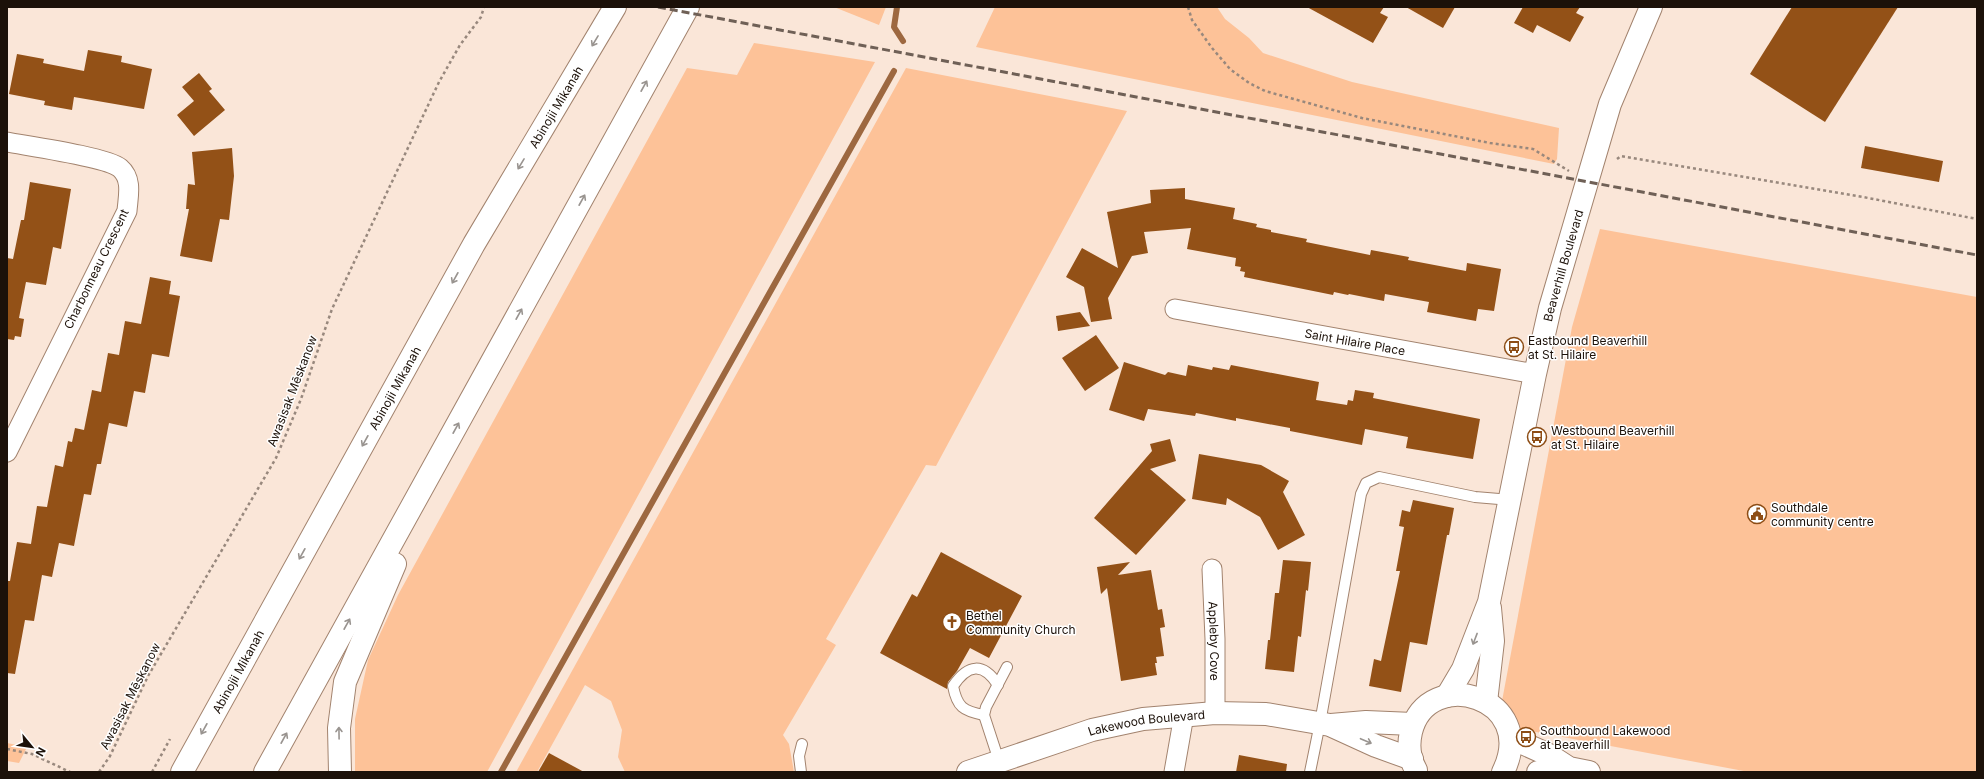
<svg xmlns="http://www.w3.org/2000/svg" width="1984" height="779" viewBox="0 0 1984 779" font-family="Inter,sans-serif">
<rect width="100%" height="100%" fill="#fae6d8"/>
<!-- green -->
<g fill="#fdc298">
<path d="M 834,7 L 886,7 L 879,25 Z"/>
<path d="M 995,7 L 1217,7 L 1225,19 L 1249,38 L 1263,53 L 1352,82 L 1559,128 L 1557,159 L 1554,164 L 976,47 Z"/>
<path d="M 754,43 L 875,62 L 487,772 L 355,772 L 355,719 L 368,660 L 398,595 L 687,68 L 737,75 Z"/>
<path d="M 906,68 L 1127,111 L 936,466 L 926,465 L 826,639 L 836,645 L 783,735 L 789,744 L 794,772 L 625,772 L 618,757 L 622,730 L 611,701 L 585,685 L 537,772 L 516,772 Z"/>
<path d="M 1600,229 L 1977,297 L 1977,772 L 1749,772 L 1520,729 L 1502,701 L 1572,327 Z"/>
<path d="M 7,743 L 27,747 L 19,763 L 7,761 Z"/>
</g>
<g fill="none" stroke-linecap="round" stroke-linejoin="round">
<!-- stream -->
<g stroke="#9d6840" stroke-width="6">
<path d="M 897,7 L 894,27 L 903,41"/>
<path d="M 501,772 L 894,71"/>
</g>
</g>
<!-- building -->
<g fill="#935117">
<path d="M 1307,7 L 1384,7 L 1380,13 L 1388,17 L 1373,43 Z"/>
<path d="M 1406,7 L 1455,7 L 1443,28 Z"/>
<path d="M 1523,7 L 1580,7 L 1576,13 L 1584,17 L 1570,42 L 1537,25 L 1533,33 L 1514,23 Z"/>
<path d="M 1792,7 L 1898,7 L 1825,122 L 1750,74 Z"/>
<path d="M 88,50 L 122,56 L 121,62 L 152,69 L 144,109 L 74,97 L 72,110 L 44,105 L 45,101 L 9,94 L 17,54 L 44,59 L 43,63 L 84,71 Z"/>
<path d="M 199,73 L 212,89 L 209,91 L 225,110 L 194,136 L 177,115 L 194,101 L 182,87 Z"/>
<path d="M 1865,146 L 1943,161 L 1939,182 L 1861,168 Z"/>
<path d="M 232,148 L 234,176 L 229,220 L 220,219 L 212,262 L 180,256 L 189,209 L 186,209 L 188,184 L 195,185 L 192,152 Z"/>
<path d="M 30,182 L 71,189 L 61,249 L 53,247 L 46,285 L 26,282 L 19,318 L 24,319 L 21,337 L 15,336 L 14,340 L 7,339 L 7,258 L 13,259 L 21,220 L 24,220 Z"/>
<path d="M 1185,188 L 1185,199 L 1235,208 L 1233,219 L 1257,224 L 1256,227 L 1271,230 L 1271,232 L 1307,239 L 1306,242 L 1370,255 L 1371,250 L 1409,257 L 1408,260 L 1466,271 L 1467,263 L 1501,269 L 1494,311 L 1478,309 L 1476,321 L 1427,312 L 1429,302 L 1385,294 L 1384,301 L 1349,294 L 1348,295 L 1334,292 L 1333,295 L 1244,277 L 1245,272 L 1240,271 L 1241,267 L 1235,266 L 1236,258 L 1187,249 L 1191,228 L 1144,232 L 1148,253 L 1132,256 L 1108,298 L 1112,319 L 1091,322 L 1084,287 L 1066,277 L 1082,248 L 1118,268 L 1107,212 L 1151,203 L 1150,190 Z"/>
<path d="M 150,277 L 171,281 L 169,294 L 180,296 L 169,357 L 152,354 L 145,393 L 134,391 L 127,427 L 109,423 L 101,464 L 97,464 L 91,495 L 84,494 L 74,546 L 59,543 L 52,577 L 42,575 L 34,621 L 25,620 L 15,674 L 7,673 L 7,581 L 10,581 L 17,542 L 31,544 L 37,506 L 47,507 L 55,465 L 63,467 L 68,441 L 72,442 L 75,428 L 84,430 L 92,390 L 101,392 L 108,353 L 119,355 L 125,321 L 141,324 Z"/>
<path d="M 1080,312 L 1090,326 L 1058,331 L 1056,316 Z"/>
<path d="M 1096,335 L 1119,368 L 1085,391 L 1062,358 Z"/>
<path d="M 1124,362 L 1165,375 L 1168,372 L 1186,376 L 1188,365 L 1212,370 L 1213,367 L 1229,370 L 1231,365 L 1319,382 L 1316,400 L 1347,405 L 1348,400 L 1353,401 L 1355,390 L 1374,393 L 1373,398 L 1480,419 L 1473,459 L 1406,448 L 1408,437 L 1365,429 L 1362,445 L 1290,431 L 1290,428 L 1236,418 L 1236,421 L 1196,413 L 1195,416 L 1148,409 L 1144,421 L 1109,410 Z"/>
<path d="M 1170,439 L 1176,461 L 1150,469 L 1186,500 L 1136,555 L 1094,518 L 1152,451 L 1150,444 Z"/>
<path d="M 1199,454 L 1261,465 L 1289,481 L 1283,492 L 1305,535 L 1278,550 L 1260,517 L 1227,498 L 1226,505 L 1192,499 Z"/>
<path d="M 1413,500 L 1454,508 L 1449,535 L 1447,535 L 1427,645 L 1410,642 L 1401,692 L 1369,686 L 1374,659 L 1381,661 L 1400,571 L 1396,571 L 1404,527 L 1399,526 L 1402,510 L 1410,512 Z"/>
<path d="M 941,552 L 1022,596 L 989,658 L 970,648 L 957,671 L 948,682 L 947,689 L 880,653 L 912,594 L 917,597 Z"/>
<path d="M 1283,560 L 1311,562 L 1308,591 L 1306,590 L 1301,637 L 1298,636 L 1294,672 L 1265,669 L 1268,640 L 1270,640 L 1275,593 L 1279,593 Z"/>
<path d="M 1130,562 L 1118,575 L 1151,570 L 1158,610 L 1162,609 L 1165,627 L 1160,628 L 1164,656 L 1156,657 L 1157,663 L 1155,663 L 1157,675 L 1121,681 L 1107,588 L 1101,594 L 1097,567 Z"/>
<path d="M 549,753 L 584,772 L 538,772 Z"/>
<path d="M 1239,755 L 1287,764 L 1286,772 L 1236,772 Z"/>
</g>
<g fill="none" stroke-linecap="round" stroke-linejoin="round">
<defs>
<g id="service">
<path d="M 984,715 C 963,711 957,707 953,686 C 968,664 983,662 998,685"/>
<path d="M 999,761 L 984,715 L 986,707 L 1007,667"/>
<path d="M 801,772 L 799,756 L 802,744"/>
<path d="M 1310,772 L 1320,723 L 1361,494 L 1366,483 L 1379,477 L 1475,497 L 1511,500"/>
</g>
<g id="minor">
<path d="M 7,142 C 28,146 107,157 120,168 C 133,179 128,197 127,211 L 7,452"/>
<path id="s1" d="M 1175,309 L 1535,374"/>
<path id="s2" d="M 1212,569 L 1215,639 L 1215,713"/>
<path d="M 1174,772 L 1184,715"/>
</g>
<g id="tertiary">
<path id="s3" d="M 1447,696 L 1463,669 L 1489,602 L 1535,374 L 1550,308 L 1610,104 L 1651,7"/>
<path d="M 1486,702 L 1493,641 L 1490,608"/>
<path d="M 1331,725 L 1366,722 L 1413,724"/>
<path d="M 1511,738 L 1549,755 L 1569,768 L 1589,772"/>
<path d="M 1416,770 C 1409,758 1408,745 1411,732 C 1428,664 1540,697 1503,772"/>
<path id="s4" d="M 968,772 L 1092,730 L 1143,719 L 1215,713 L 1266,714 L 1330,725 L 1376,746 L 1412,759"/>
<path d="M 1538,772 L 1561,770 L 1569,768"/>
</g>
<g id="primary">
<path id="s5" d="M 182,772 L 474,244 L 615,7"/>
<path d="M 265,772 L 688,7"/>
<path d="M 340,772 L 339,728 L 345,682 L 395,564"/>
</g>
</defs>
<!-- service casing -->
<use href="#service" stroke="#a2836e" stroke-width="12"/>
<!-- minor casing -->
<use href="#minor" stroke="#a2836e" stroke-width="21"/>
<!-- tertiary casing -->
<use href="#tertiary" stroke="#a2836e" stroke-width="24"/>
<!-- primary casing -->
<use href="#primary" stroke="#a2836e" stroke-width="24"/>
<!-- path -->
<g stroke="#98887d" stroke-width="2.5" stroke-dasharray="3 3" stroke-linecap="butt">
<path d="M 1188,7 L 1192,20 L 1212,48 L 1230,69 L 1249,83 L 1265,91 L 1362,118 L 1490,143 L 1533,149 L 1569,171"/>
<path d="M 1617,159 L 1621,156 L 1863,197 L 1977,219"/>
<path d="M 7,749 L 32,754 L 70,772"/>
<path d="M 99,772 L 110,756 L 148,676 L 276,458 L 301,399 L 332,309 L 439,82 L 460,45 L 481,17 L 484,7"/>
<path d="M 152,772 L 170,739"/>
</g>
<!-- service -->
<use href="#service" stroke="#fff" stroke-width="10"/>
<!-- minor -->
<use href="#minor" stroke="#fff" stroke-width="19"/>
<!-- tertiary -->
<use href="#tertiary" stroke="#fff" stroke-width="22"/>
<!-- primary -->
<use href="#primary" stroke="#fff" stroke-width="22"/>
<!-- rail -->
<path stroke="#6f6056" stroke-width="3" stroke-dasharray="8 4" stroke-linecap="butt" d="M 658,7 L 1977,255"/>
</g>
<!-- one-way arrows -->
<defs><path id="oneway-shaft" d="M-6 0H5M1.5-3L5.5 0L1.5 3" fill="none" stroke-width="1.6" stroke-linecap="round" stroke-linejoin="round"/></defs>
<g stroke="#999490">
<use href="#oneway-shaft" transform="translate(595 41) rotate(121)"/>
<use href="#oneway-shaft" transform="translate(644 86) rotate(-61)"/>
<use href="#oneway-shaft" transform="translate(521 164) rotate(121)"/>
<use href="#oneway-shaft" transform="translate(582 200) rotate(-61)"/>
<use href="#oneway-shaft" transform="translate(455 278) rotate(119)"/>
<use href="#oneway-shaft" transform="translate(519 314) rotate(-61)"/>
<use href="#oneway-shaft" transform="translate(456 428) rotate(-61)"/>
<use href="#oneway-shaft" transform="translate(365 441) rotate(119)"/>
<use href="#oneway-shaft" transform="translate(302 554) rotate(119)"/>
<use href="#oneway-shaft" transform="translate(347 624) rotate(-61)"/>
<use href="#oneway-shaft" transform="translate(1475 639) rotate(111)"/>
<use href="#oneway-shaft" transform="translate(204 729) rotate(119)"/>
<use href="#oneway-shaft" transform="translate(339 733) rotate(-91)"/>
<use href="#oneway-shaft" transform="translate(284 738) rotate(-61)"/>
<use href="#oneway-shaft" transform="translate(1366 741) rotate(23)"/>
</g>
<!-- icons -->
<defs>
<symbol id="bus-ring" viewBox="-11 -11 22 22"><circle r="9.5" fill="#fff" stroke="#8d4d15" stroke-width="1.5"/><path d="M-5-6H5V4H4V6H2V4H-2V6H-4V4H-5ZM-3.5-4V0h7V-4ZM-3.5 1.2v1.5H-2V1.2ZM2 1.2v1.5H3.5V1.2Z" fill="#8d4d15"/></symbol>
<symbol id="civic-ring" viewBox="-11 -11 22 22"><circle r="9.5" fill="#fff" stroke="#8d4d15" stroke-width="1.5"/><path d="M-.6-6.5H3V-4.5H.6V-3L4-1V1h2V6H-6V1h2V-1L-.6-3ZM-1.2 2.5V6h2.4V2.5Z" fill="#8d4d15"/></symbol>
<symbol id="church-ring" viewBox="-11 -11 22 22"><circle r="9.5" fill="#fff" stroke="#8d4d15" stroke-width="1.5"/><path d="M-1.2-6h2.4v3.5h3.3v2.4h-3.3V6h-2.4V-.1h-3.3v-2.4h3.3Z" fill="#8d4d15"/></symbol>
</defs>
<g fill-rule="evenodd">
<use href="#bus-ring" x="1503" y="336" width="22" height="22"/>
<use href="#bus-ring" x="1526" y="426" width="22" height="22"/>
<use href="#civic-ring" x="1746" y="503" width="22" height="22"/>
<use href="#church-ring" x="941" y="611" width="22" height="22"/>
<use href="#bus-ring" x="1515" y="726" width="22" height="22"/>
</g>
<g text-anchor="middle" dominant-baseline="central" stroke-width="3" stroke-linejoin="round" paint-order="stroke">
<!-- street labels -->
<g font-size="12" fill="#1c1109" stroke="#fff">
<text stroke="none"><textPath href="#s5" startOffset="763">Abinojii Mikanah</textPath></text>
<text stroke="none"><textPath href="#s3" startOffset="448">Beaverhill Boulevard</textPath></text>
<text transform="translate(96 269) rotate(-64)">Charbonneau Crescent</text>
<text stroke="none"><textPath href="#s1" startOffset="183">Saint Hilaire Place</textPath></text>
<text stroke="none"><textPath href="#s5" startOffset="439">Abinojii Mikanah</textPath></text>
<text transform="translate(292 391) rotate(-69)">Awasisak Mēskanow</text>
<text stroke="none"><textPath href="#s2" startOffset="72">Appleby Cove</textPath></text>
<text stroke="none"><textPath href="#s5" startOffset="115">Abinojii Mikanah</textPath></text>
<text transform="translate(130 696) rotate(-63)">Awasisak Mēskanow</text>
<text stroke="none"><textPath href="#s4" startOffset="186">Lakewood Boulevard</textPath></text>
</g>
<!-- poi labels -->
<g font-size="12" fill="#1c1109" stroke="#fff" text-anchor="start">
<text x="1528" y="340">Eastbound Beaverhill<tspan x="1528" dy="14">at St. Hilaire</tspan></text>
<text x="1551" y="430">Westbound Beaverhill<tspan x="1551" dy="14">at St. Hilaire</tspan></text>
<text x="1771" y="507">Southdale<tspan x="1771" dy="14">community centre</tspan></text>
<text x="966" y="615">Bethel<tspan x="966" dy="14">Community Church</tspan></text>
<text x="1540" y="730">Southbound Lakewood<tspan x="1540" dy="14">at Beaverhill</tspan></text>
</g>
</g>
<!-- border -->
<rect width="1984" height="779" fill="none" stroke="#1c1109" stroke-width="16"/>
<!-- north arrow -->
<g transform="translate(32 747) rotate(119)" stroke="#ffffff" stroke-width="3" paint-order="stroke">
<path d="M0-3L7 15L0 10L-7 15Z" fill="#1c1109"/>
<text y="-6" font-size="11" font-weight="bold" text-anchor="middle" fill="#1c1109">N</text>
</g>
</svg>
